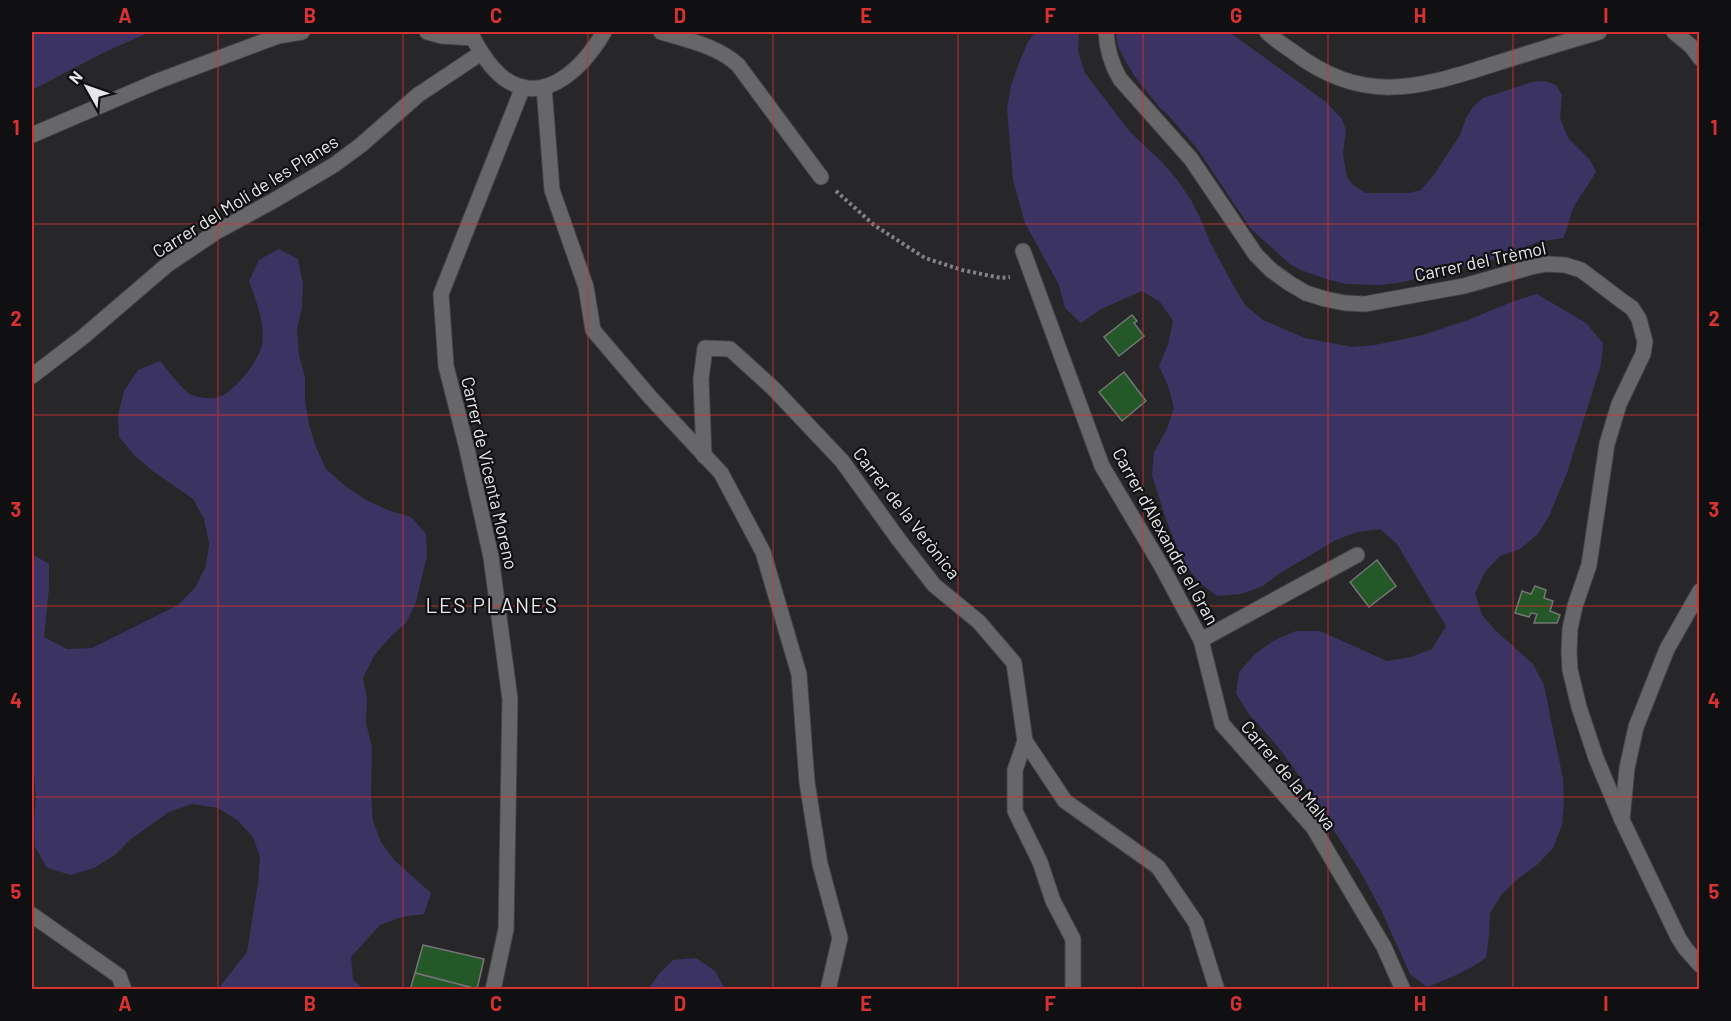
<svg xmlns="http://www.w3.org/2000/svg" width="1731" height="1021" viewBox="0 0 1731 1021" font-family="Barlow,sans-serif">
<rect width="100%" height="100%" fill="#27272a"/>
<!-- green -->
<g fill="#3b3361">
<path d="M 32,32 L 150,32 L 103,53 L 32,90 Z"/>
<path d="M 1035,32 L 1079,32 L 1078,51 L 1085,73 L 1130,132 L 1162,162 L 1178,181 L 1191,200 L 1202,222 L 1210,242 L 1232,283 L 1245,305 L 1263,320 L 1305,338 L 1352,347 L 1375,345 L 1423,335 L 1468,320 L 1514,301 L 1537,294 L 1586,323 L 1603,343 L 1601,364 L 1594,387 L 1567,473 L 1549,516 L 1538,534 L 1520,549 L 1500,556 L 1485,572 L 1475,593 L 1482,615 L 1496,631 L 1533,664 L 1544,685 L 1563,779 L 1564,804 L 1562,825 L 1553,848 L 1538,864 L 1519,878 L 1502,894 L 1490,913 L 1489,936 L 1486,958 C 1467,971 1448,979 1427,987 L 1410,974 L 1381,910 L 1360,871 L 1293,767 L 1279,748 L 1248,713 L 1236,693 L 1239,672 L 1255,654 L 1273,641 L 1296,631 L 1320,631 L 1387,661 L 1411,657 L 1432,649 L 1446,626 L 1397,544 L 1380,529 L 1357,532 L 1336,540 L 1280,573 L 1263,586 L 1241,594 L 1217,596 L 1200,583 L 1184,564 L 1166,520 L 1152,475 L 1154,452 L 1166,431 L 1174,408 L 1168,386 L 1159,366 L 1168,344 L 1173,321 L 1160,302 L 1142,291 L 1101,309 L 1081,323 L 1065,308 L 1059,285 L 1025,223 L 1013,180 L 1007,109 L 1011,85 L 1019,63 L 1028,42 Z"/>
<path d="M 1116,32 L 1229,32 L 1326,102 L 1342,119 L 1346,130 L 1343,154 L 1347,177 L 1354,186 L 1366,193 L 1409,193 L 1421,190 L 1433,176 L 1460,135 L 1466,118 L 1473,107 L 1483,98 L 1532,82 L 1545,81 L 1556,85 L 1562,95 L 1560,118 L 1568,138 L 1590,160 L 1596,171 C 1589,186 1576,199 1571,214 C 1568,224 1568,228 1563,238 L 1538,242 L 1495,259 L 1403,282 L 1381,285 L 1346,284 L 1323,278 L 1301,270 L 1290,264 L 1251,229 L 1196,147 L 1168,115 L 1160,108 L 1135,77 L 1123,57 L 1118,46 Z"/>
<path d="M 279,249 L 298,259 L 303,284 L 302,307 L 297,330 L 299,355 L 305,377 L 305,400 L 309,425 L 316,447 L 326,469 L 344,485 L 366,500 L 388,510 L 411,517 L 426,534 L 427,556 L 416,602 L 406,623 L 390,637 L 374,656 L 363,678 L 367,699 L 366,723 L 372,747 L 371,794 L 373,821 L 381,842 L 394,860 L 431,893 L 424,914 L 402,917 L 380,925 L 351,957 L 353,980 L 363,989 L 218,989 L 247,952 L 258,883 L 260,857 L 253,837 L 237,820 L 218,808 L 192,804 L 169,812 L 131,839 L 115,855 L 94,868 L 71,875 L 47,868 L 35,847 L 34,822 L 36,798 L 34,773 L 32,770 L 32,554 L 49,564 L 49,588 L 44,637 L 67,649 L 92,648 L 178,605 L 195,588 L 206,566 L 209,544 L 204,519 L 193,499 L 154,472 L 135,456 L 119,437 L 118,415 L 124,391 L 138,370 L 160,361 C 167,369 182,390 192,395 C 196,397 210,399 215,398 C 232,396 260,360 262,344 C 265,322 256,301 249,281 L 259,260 Z"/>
<path d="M 696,958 L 715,971 L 725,989 L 649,989 L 658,975 L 673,960 Z"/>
</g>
<!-- building -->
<g fill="#245829" stroke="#737673" stroke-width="1.5">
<path d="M 1132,315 L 1137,321 L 1134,323 L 1144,336 L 1119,356 L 1104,337 Z"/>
<path d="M 1124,372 L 1146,401 L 1122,421 L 1099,392 Z"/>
<path d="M 1377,560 L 1396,586 L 1369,607 L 1350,582 Z"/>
<path d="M 1535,586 L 1546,590 L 1544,598 L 1553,601 L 1550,611 L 1560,615 L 1557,623 L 1534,623 L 1537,614 L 1531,613 L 1529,617 L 1515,613 L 1522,591 L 1531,594 Z"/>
<path d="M 423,945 L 484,959 L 477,989 L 415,973 Z"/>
<path d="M 415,973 L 477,989 L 410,990 Z"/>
</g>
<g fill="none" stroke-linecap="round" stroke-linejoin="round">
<defs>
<g id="minor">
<path d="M 427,32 L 442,36 L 473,38"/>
<path d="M 661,32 C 687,40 718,46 738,65 L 821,177"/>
<path d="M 1106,32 C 1107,49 1111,64 1120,79 L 1191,159 L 1256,255 L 1271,270 L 1289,283 L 1306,293 L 1325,299 L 1345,303 L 1365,304 L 1464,286 L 1531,267 L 1547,264 L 1565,265 L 1581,270 L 1622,301 L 1632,308 L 1639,319 L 1645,342 L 1643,354 L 1619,404 L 1607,444 L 1589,565 L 1575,606 L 1570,629 L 1569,652 L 1570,670 L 1579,707 L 1596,758 L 1622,820"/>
<path d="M 1267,32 C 1274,39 1283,45 1292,51 C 1362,105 1417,89 1494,64 C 1529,53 1564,42 1599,32"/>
<path d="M 1674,32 L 1692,47 L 1700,58"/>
<path d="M 473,38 C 481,53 493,72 508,81 C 548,106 586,63 604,32"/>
<path d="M 544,87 L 552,190 L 586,287 L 593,330 L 650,397 L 721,473 L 763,552 L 799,674 L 807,782 L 820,864 L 840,938 L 828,990"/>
<path d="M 32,135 L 158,81 L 278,36 L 302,32"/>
<path d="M 1023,251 L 1102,466 L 1162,567 L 1201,640 L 1357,555"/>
<path d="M 32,376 L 83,337 L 167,265 L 216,232 L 273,201 L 334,165 L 361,145 L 418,95 L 481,53"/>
<path d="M 704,456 L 701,379 L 705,348 L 730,349 L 773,388 L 842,461 L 899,540 L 934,585 L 979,622 L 1014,663 L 1025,741 L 1065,801 L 1158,867 L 1196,923 L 1217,990"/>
<path d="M 1700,591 L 1667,649 L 1636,727 L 1627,768 L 1622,820 L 1678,937 L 1685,948 L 1700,965"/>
<path d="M 1201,640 L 1222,724 L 1313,827 L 1384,947 L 1403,990"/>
<path d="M 1025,741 L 1015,770 L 1015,811 L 1040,862 L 1053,901 L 1073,939 L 1073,990"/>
<path d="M 32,915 L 119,976 L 124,990"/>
<path d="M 493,990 L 506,929 L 510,699 L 491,557 L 467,449 L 446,366 L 441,294 L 523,87"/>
</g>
</defs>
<!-- minor casing -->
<use href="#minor" stroke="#444446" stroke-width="17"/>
<!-- path -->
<path stroke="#838386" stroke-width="4" stroke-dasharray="3 3" stroke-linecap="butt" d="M 836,191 L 874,225 L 925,258 L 962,270 L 1001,278 L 1010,277"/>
<!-- minor -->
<use href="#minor" stroke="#67676a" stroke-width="15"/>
</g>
<!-- grid -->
<path fill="none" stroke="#d73232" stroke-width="1.5" stroke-opacity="0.55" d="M 218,32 L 218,990M 403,32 L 403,990M 588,32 L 588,990M 773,32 L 773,990M 958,32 L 958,990M 1143,32 L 1143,990M 1328,32 L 1328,990M 1513,32 L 1513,990M 32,224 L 1700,224M 32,415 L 1700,415M 32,606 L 1700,606M 32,797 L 1700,797"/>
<g text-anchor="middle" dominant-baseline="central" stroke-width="4.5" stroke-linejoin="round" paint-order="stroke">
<!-- street labels -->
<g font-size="18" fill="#e7e7e9" stroke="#101012">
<text transform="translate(245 196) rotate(-32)">Carrer del Molí de les Planes</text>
<text transform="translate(1480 261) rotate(-12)">Carrer del Trèmol</text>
<text transform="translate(490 473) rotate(77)">Carrer de Vicenta Moreno</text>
<text transform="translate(907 513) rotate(52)">Carrer de la Verònica</text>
<text transform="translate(1166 536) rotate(61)">Carrer d'Alexandre el Gran</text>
<text transform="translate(1289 775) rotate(50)">Carrer de la Malva</text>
</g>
<!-- quarter labels -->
<g font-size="21" letter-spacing="1.5" fill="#e7e7e9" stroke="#101012">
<text x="492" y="604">LES PLANES</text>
</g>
</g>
<!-- border -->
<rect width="1731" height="1021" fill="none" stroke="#101012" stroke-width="66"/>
<!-- north arrow -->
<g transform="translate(87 87) rotate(310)" stroke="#101012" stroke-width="4.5" paint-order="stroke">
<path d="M0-4.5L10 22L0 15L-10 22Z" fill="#e7e7e9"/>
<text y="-9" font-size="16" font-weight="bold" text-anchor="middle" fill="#e7e7e9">N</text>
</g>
<rect x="33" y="33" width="1665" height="955" fill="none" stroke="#d73232" stroke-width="2"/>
<g font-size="20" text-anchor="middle" font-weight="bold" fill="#d73232">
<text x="125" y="23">A</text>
<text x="310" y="23">B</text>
<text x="496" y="23">C</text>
<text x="680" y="23">D</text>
<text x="866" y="23">E</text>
<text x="1050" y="23">F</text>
<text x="1236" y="23">G</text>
<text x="1420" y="23">H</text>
<text x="1606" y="23">I</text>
<text x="16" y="135">1</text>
<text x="1714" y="135">1</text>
<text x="16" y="326">2</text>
<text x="1714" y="326">2</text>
<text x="16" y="517">3</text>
<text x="1714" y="517">3</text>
<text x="16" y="708">4</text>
<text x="1714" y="708">4</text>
<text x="16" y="899">5</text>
<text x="1714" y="899">5</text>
<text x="125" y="1011">A</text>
<text x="310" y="1011">B</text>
<text x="496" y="1011">C</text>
<text x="680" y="1011">D</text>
<text x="866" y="1011">E</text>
<text x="1050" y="1011">F</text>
<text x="1236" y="1011">G</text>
<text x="1420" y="1011">H</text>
<text x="1606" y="1011">I</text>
</g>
</svg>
